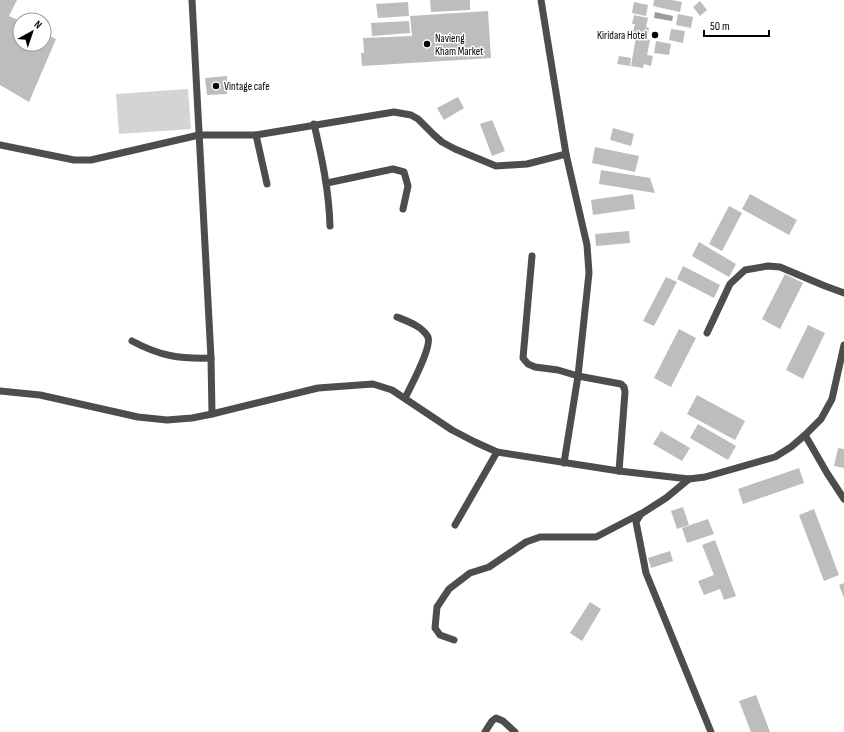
<svg xmlns="http://www.w3.org/2000/svg" width="844" height="732" viewBox="0 0 844 732" font-family="'Sofia Sans Condensed',sans-serif">
<rect width="100%" height="100%" fill="#fff"/>
<!-- pitch -->
<path fill="#d4d4d4" d="M 188,89 L 191,129 L 119,134 L 116,94 Z"/>
<!-- water -->
<path fill="#9b9b9b" d="M 655,12 L 673,16 L 672,21 L 654,18 Z"/>
<!-- building -->
<g fill="#bdbdbd">
<path d="M 0,0 L 17,0 L 9,16 L 20,21 L 20,44 L 44,44 L 44,33 L 56,39 L 29,102 L 0,85 Z"/>
<path d="M 430,0 L 470,0 L 470,10 L 431,12 Z"/>
<path d="M 654,0 L 672,0 L 682,2 L 680,12 L 653,6 Z"/>
<path d="M 700,1 L 707,10 L 700,16 L 693,7 Z"/>
<path d="M 408,2 L 409,16 L 378,18 L 376,4 Z"/>
<path d="M 634,2 L 648,5 L 646,16 L 632,13 Z"/>
<path d="M 488,11 L 491,58 L 362,66 L 361,53 L 370,53 L 364,53 L 363,38 L 412,36 L 410,16 Z"/>
<path d="M 678,14 L 693,17 L 691,28 L 676,25 Z"/>
<path d="M 634,15 L 648,18 L 646,27 L 649,28 L 647,39 L 650,40 L 647,55 L 653,56 L 651,66 L 644,64 L 643,68 L 631,66 L 636,37 L 632,36 L 635,24 L 632,24 Z"/>
<path d="M 409,21 L 410,33 L 372,36 L 371,23 Z"/>
<path d="M 671,29 L 685,31 L 683,43 L 669,40 Z"/>
<path d="M 656,41 L 671,44 L 669,55 L 654,53 Z"/>
<path d="M 619,56 L 631,58 L 630,66 L 617,64 Z"/>
<path d="M 227,76 L 227,94 L 207,95 L 205,78 Z"/>
<path d="M 458,97 L 464,108 L 444,120 L 437,108 Z"/>
<path d="M 492,120 L 505,151 L 492,156 L 480,124 Z"/>
<path d="M 613,128 L 634,134 L 631,146 L 610,140 Z"/>
<path d="M 595,147 L 639,156 L 635,172 L 592,163 Z"/>
<path d="M 601,170 L 650,178 L 655,193 L 599,184 Z"/>
<path d="M 633,194 L 635,209 L 593,215 L 591,200 Z"/>
<path d="M 750,194 L 797,220 L 789,235 L 742,209 Z"/>
<path d="M 729,206 L 742,213 L 722,251 L 709,244 Z"/>
<path d="M 629,231 L 630,243 L 596,246 L 595,234 Z"/>
<path d="M 699,242 L 736,264 L 729,277 L 692,256 Z"/>
<path d="M 683,266 L 720,285 L 714,298 L 677,279 Z"/>
<path d="M 785,274 L 803,283 L 780,329 L 762,319 Z"/>
<path d="M 666,277 L 677,282 L 654,326 L 643,321 Z"/>
<path d="M 808,325 L 825,333 L 803,379 L 786,370 Z"/>
<path d="M 679,329 L 696,338 L 671,387 L 654,378 Z"/>
<path d="M 697,395 L 745,421 L 735,440 L 687,414 Z"/>
<path d="M 698,424 L 736,446 L 728,460 L 690,438 Z"/>
<path d="M 661,431 L 690,448 L 682,461 L 653,444 Z"/>
<path d="M 838,448 L 844,449 L 844,468 L 834,466 Z"/>
<path d="M 799,468 L 804,483 L 743,504 L 738,489 Z"/>
<path d="M 683,507 L 689,525 L 677,529 L 671,511 Z"/>
<path d="M 814,509 L 839,575 L 824,581 L 799,515 Z"/>
<path d="M 708,519 L 714,534 L 687,543 L 682,528 Z"/>
<path d="M 715,540 L 736,596 L 724,600 L 720,589 L 704,595 L 698,581 L 714,575 L 702,545 Z"/>
<path d="M 670,551 L 673,561 L 651,568 L 648,558 Z"/>
<path d="M 844,583 L 844,598 L 839,585 Z"/>
<path d="M 590,602 L 601,609 L 582,641 L 570,633 Z"/>
<path d="M 756,695 L 770,732 L 751,732 L 739,701 Z"/>
</g>
<g fill="none" stroke-linecap="round" stroke-linejoin="round">
<!-- minor -->
<g stroke="#4d4d4d" stroke-width="7">
<path d="M 192,0 L 211,358 L 212,414"/>
<path d="M 541,0 L 566,154 L 587,245 L 589,273 L 578,376 L 564,463"/>
<path d="M 314,124 C 322,158 329,191 330,226"/>
<path d="M 256,135 L 267,184"/>
<path d="M 0,145 L 74,160 L 91,160 L 199,135 L 256,135 L 394,112 L 411,115 L 418,119 L 434,135 L 442,142 L 455,149 L 496,166 L 527,164 L 566,154"/>
<path d="M 327,183 L 393,169 L 404,172 L 408,186 L 403,209"/>
<path d="M 532,256 L 523,358 L 528,364 L 535,367 L 558,370 L 578,376 L 621,384 L 624,387 L 625,392 L 619,471"/>
<path d="M 397,317 C 407,321 422,326 428,337 C 432,347 410,388 405,398"/>
<path d="M 707,333 L 730,284 L 745,270 L 768,266 L 780,267 L 825,286 L 844,293"/>
<path d="M 132,341 C 160,356 179,359 211,358"/>
<path d="M 0,391 L 40,395 L 138,417 L 167,420 L 192,418 L 212,414 L 318,388 L 373,384 L 392,390 L 452,430 L 475,442 L 497,452 L 619,471 L 689,479 L 705,477 L 775,457 L 791,447 L 805,435 L 821,419 L 832,399 L 844,345"/>
<path d="M 805,435 L 827,473 L 844,499"/>
<path d="M 689,479 L 666,498 L 641,514 L 636,522 L 637,527 L 646,573 L 711,732"/>
<path d="M 455,525 L 497,452"/>
<path d="M 454,640 L 440,635 L 435,628 L 437,607 L 449,589 L 470,573 L 489,567 L 526,542 L 540,537 L 596,537 L 640,514"/>
<path d="M 485,732 L 492,721 L 496,718 L 503,721 L 515,732"/>
</g>
</g>
<!-- markers -->
<g fill="#000" stroke="#fff" stroke-width="1.5">
<circle cx="655" cy="35" r="4"/>
<circle cx="427" cy="44" r="4"/>
<circle cx="216" cy="86" r="4"/>
</g>
<g text-anchor="middle" dominant-baseline="central" stroke-width="3" stroke-linejoin="round" paint-order="stroke">
<!-- poi labels -->
<g font-size="11" fill="#000" stroke="#fff" text-anchor="start">
<text x="647" y="35" text-anchor="end">Kiridara Hotel</text>
<text x="435" y="38">Navieng<tspan x="435" dy="13">Kham Market</tspan></text>
<text x="224" y="86">Vintage cafe</text>
</g>
</g>
<!-- north arrow -->
<g transform="translate(32 32) rotate(40)"><circle r="19" fill="#ffffff" stroke="#999999"/>
<path d="M0-3L7 15L0 10L-7 15Z" fill="#000000"/>
<text y="-6" font-size="11" font-weight="bold" text-anchor="middle" fill="#000000">N</text>
</g>
<!-- scale -->
<path d="M704 30v6h65v-6" fill="none" stroke="#000000" stroke-width="2"/>
<text x="710" y="30" font-size="12" fill="#000000" stroke="#ffffff" stroke-width="3" paint-order="stroke">50 m</text>
</svg>
